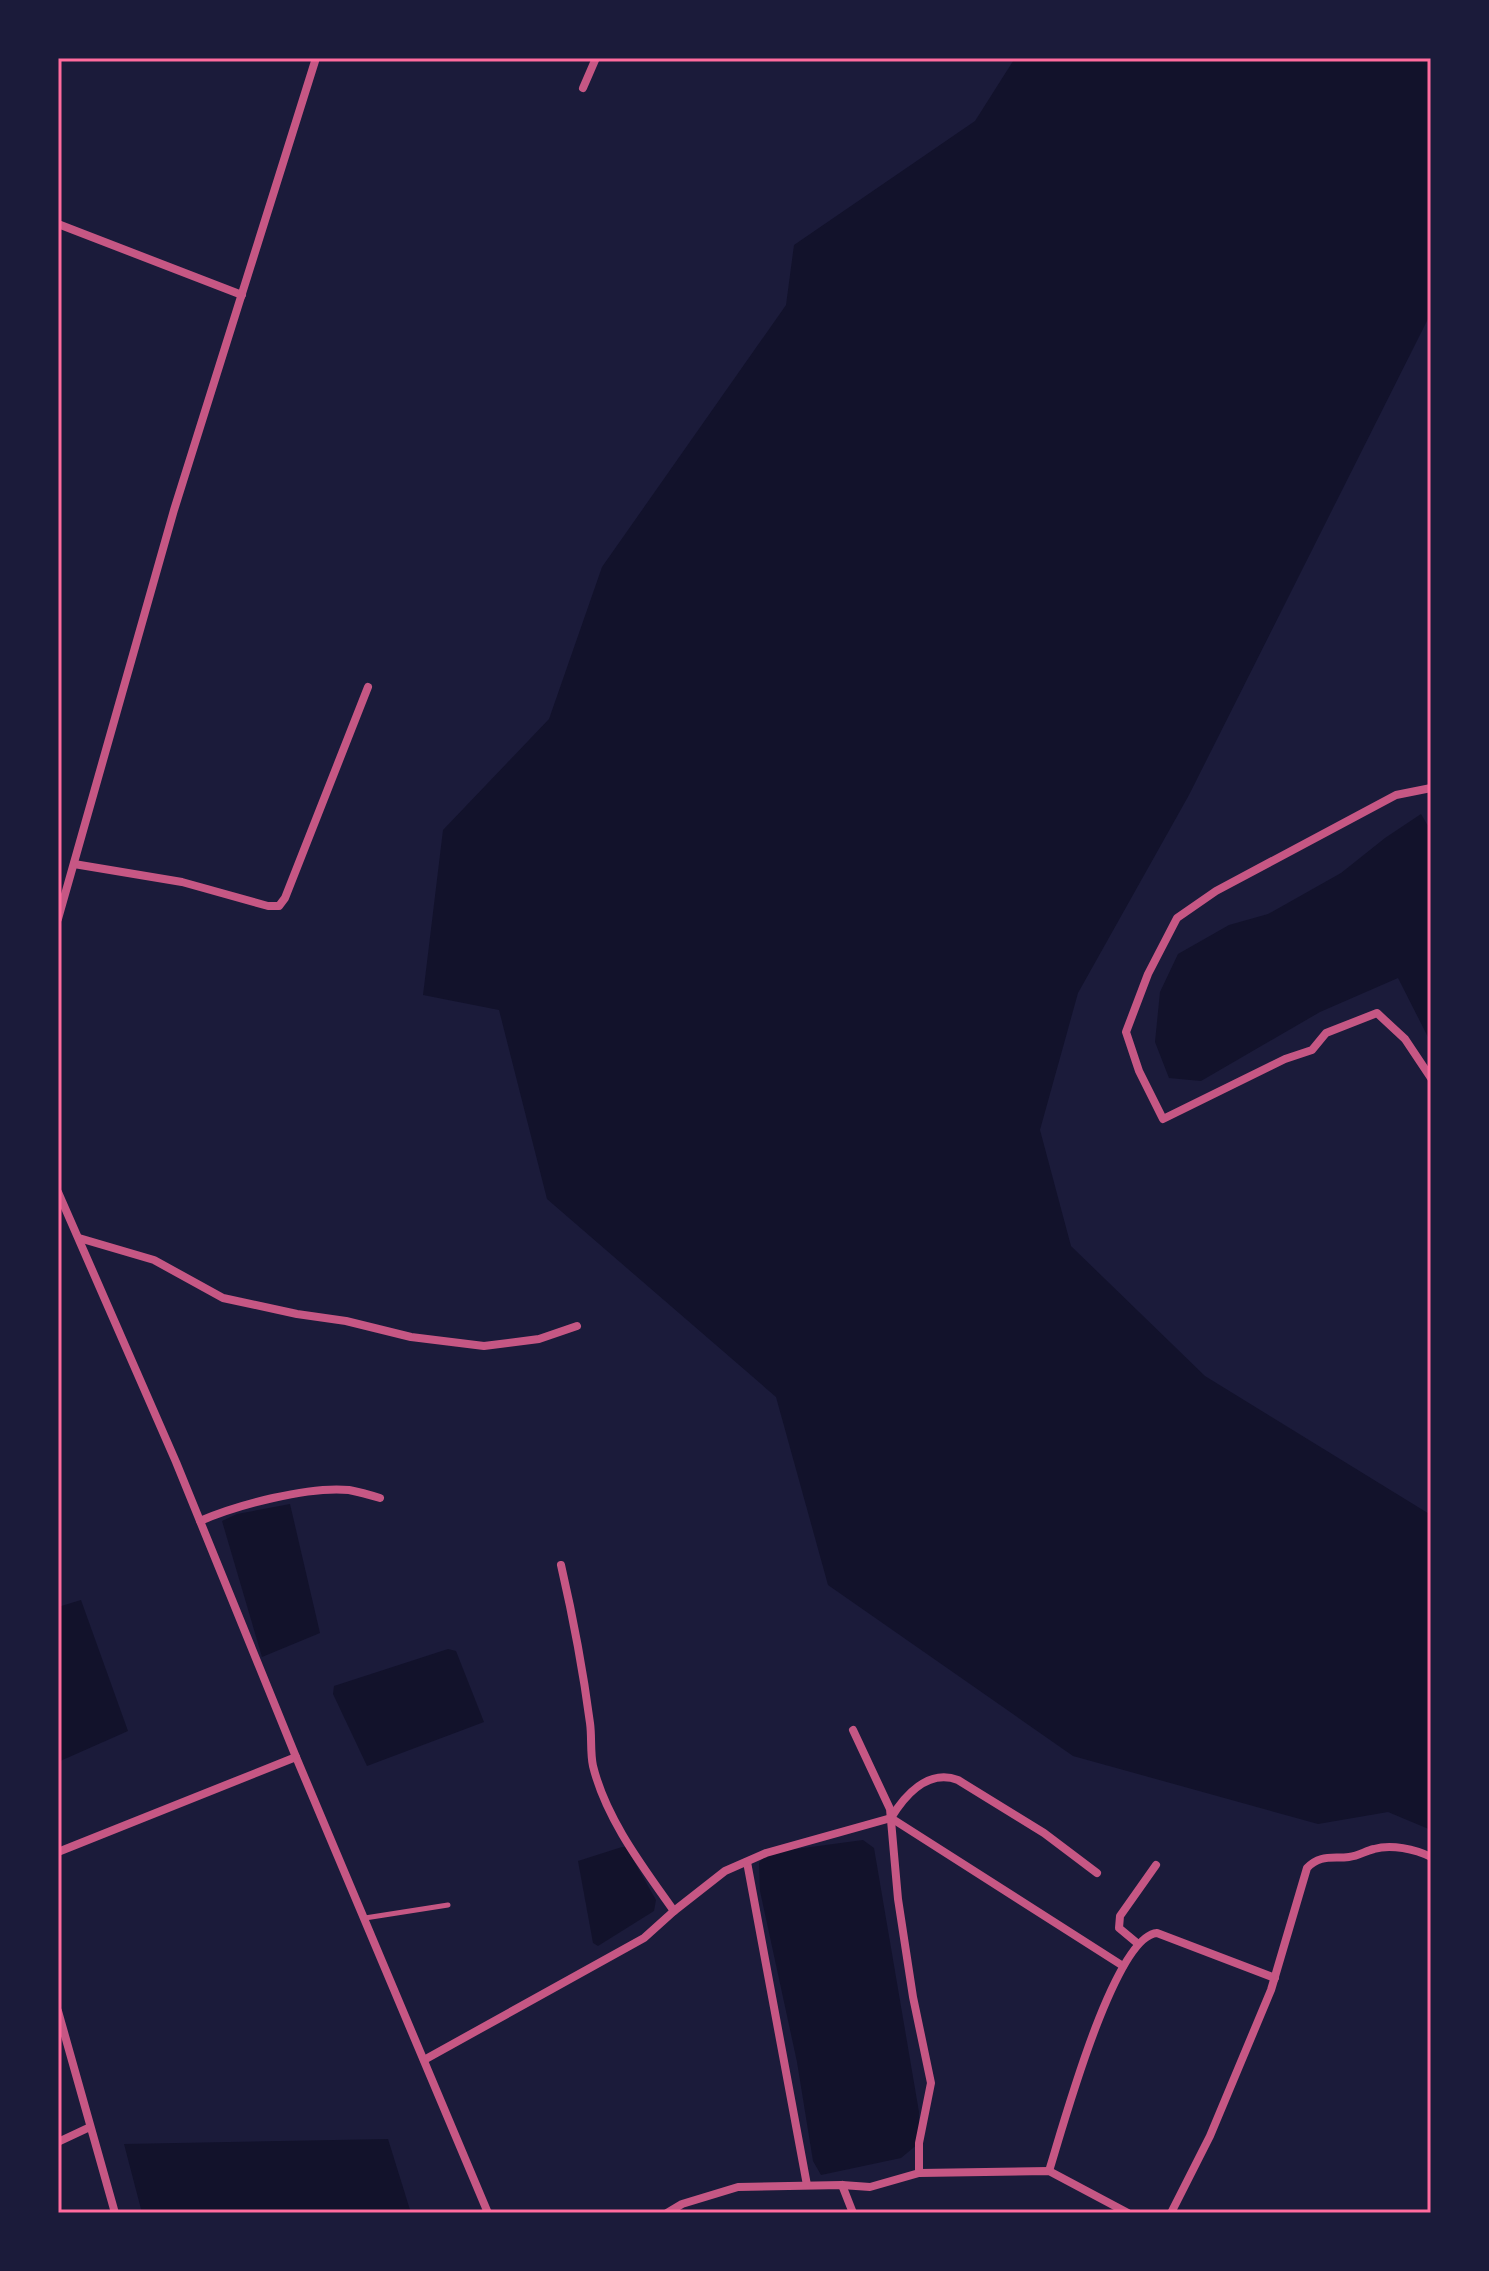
<svg xmlns="http://www.w3.org/2000/svg" width="1489" height="2271" viewBox="0 0 1489 2271" font-family="'Archivo Narrow',sans-serif">
<rect width="100%" height="100%" fill="#1b1b3a"/>
<!-- water -->
<g fill="#12122b">
<path d="M 1015,58 L 1431,58 L 1431,313 L 1189,795 L 1078,993 L 1040,1130 L 1071,1246 L 1205,1376 L 1431,1515 L 1431,1830 L 1388,1812 L 1318,1824 L 1073,1756 L 828,1585 L 776,1397 L 547,1199 L 499,1010 L 423,995 L 443,830 L 549,719 L 602,567 L 786,305 L 794,245 L 975,121 Z"/>
<path d="M 1421,814 L 1431,831 L 1431,1043 L 1398,978 L 1320,1012 L 1201,1081 L 1169,1078 L 1155,1042 L 1160,992 L 1178,954 L 1229,925 L 1268,914 L 1341,873 L 1385,838 Z"/>
<path d="M 290,1504 L 320,1633 L 262,1657 L 222,1521 L 237,1514 Z"/>
<path d="M 81,1600 L 128,1731 L 58,1762 L 58,1607 Z"/>
<path d="M 448,1649 L 456,1651 L 484,1722 L 367,1766 L 333,1694 L 334,1686 Z"/>
<path d="M 863,1840 L 874,1848 L 919,2112 L 919,2143 L 901,2158 L 821,2175 L 813,2161 L 797,2062 L 760,1891 L 759,1863 L 766,1853 Z"/>
<path d="M 622,1847 L 626,1847 L 656,1900 L 654,1911 L 598,1946 L 593,1943 L 578,1861 Z"/>
<path d="M 388,2139 L 411,2213 L 142,2213 L 124,2144 Z"/>
</g>
<g fill="none" stroke-linecap="round" stroke-linejoin="round">
<!-- service -->
<path stroke="#c65784" stroke-width="5" d="M 365,1918 L 448,1905"/>
<!-- minor -->
<g stroke="#c65784" stroke-width="8">
<path d="M 583,88 L 596,58"/>
<path d="M 58,224 L 242,295"/>
<path d="M 1431,788 L 1396,795 L 1216,891 L 1177,918 L 1148,974 L 1126,1032 L 1139,1071 L 1163,1119 L 1285,1059 L 1312,1050 L 1326,1033 L 1377,1013 L 1405,1039 L 1431,1078"/>
<path d="M 74,864 L 182,882 L 268,906 L 279,906 L 285,898 L 368,687"/>
<path d="M 58,919 L 174,510 L 316,58"/>
<path d="M 58,1192 L 176,1462 L 296,1757 L 488,2213"/>
<path d="M 79,1238 L 154,1260 L 223,1298 L 297,1314 L 346,1321 L 411,1337 L 484,1346 L 539,1339 L 577,1326"/>
<path d="M 200,1521 C 237,1505 308,1486 349,1490 C 359,1492 370,1495 380,1498"/>
<path d="M 853,1730 L 890,1809 L 898,1899 L 913,1997 L 931,2083 L 919,2143 L 919,2173"/>
<path d="M 891,1818 L 1123,1966"/>
<path d="M 58,1852 L 296,1757"/>
<path d="M 747,1862 L 807,2185"/>
<path d="M 674,1911 L 725,1871 L 766,1853 L 891,1818 C 905,1795 928,1769 958,1780 L 1044,1833 L 1097,1873"/>
<path d="M 1137,1943 L 1119,1928 L 1120,1916 L 1156,1865"/>
<path d="M 58,2011 L 115,2213"/>
<path d="M 424,2060 L 644,1938 L 674,1911 C 643,1867 606,1819 593,1766 C 590,1752 592,1737 590,1723 C 583,1670 573,1617 561,1565"/>
<path d="M 58,2142 L 90,2127"/>
<path d="M 1049,2171 C 1062,2130 1114,1936 1157,1933 L 1275,1978"/>
<path d="M 842,2185 L 853,2213"/>
<path d="M 667,2213 L 682,2204 L 738,2187 L 842,2185 L 870,2187 L 919,2173 L 1049,2171 L 1128,2213"/>
<path d="M 1171,2213 L 1210,2136 L 1271,1990 L 1307,1868 C 1320,1854 1333,1859 1349,1857 C 1359,1856 1365,1851 1374,1849 C 1391,1844 1415,1849 1431,1857"/>
</g>
</g>
<!-- border -->
<rect width="1489" height="2271" fill="none" stroke="#1b1b3a" stroke-width="120"/>
<rect x="60" y="60" width="1369" height="2151" fill="none" stroke="#ff6b9d" stroke-width="3"/>
</svg>
